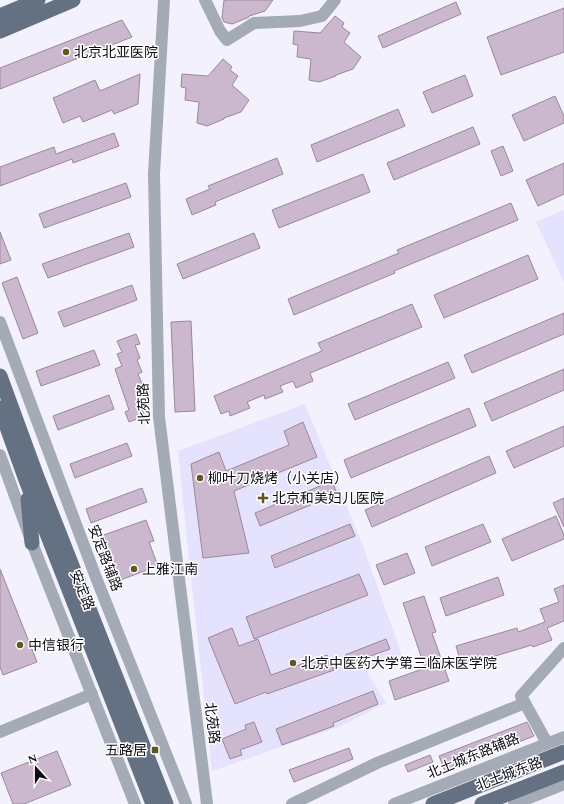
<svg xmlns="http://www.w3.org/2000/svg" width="564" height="804" viewBox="0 0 564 804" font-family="Spectral,'Noto Sans SC',serif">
<rect width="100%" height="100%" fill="#f2f1fc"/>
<!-- built -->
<g fill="#e5e2fe">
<path d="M 564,210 L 564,282 L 536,222 Z"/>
<path d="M 305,404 L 363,546 L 402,655 L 367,672 L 386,703 L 341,726 L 212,771 L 189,559 L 178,451 Z"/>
</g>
<!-- building -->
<g fill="#ccb8ce" stroke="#9b879c">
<path d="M 224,0 L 273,0 L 265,11 L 249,16 L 249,17 L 247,18 L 232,24 L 224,22 L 222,18 Z"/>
<path d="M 456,2 L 461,14 L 383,48 L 378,36 Z"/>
<path d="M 564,8 L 564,52 L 501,75 L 487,37 Z"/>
<path d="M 335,16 L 344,23 L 342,27 L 350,33 L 344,42 L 361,57 L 353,69 L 336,75 L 336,76 L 319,82 L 309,80 L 311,59 L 297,57 L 298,45 L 293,44 L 294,31 L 320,33 Z"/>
<path d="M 122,20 L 132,37 L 0,89 L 0,68 Z"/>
<path d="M 223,59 L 232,67 L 230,70 L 238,76 L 232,85 L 249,100 L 241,112 L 224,118 L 224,119 L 207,126 L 197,123 L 199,102 L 185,100 L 186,88 L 181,87 L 182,74 L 208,76 Z"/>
<path d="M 140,74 L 138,104 L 114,114 L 112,110 L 83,122 L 80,116 L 63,123 L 53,98 L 95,80 L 100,91 Z"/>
<path d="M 465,75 L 473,96 L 432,113 L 423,92 Z"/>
<path d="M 555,96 L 564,116 L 564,123 L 524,141 L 512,115 Z"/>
<path d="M 398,109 L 405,126 L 317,162 L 311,145 Z"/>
<path d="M 473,127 L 480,144 L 394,180 L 387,163 Z"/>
<path d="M 114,133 L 119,146 L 73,163 L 72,159 L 0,186 L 0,167 L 54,147 L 56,154 Z"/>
<path d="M 503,146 L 513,171 L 501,176 L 491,151 Z"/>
<path d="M 277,158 L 283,174 L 215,202 L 216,205 L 192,215 L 186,199 L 210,189 L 208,186 Z"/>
<path d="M 564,163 L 564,194 L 538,206 L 526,180 Z"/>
<path d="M 363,174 L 370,192 L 279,228 L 272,210 Z"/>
<path d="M 126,183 L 131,197 L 44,228 L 39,214 Z"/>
<path d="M 511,203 L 518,220 L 394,271 L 395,273 L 294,315 L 288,299 L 399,253 L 397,250 Z"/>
<path d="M 0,232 L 11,260 L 0,264 Z"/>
<path d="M 129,233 L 134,247 L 48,278 L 42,264 Z"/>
<path d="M 254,233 L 260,248 L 183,279 L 177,264 Z"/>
<path d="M 528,255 L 538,279 L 444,318 L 434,295 Z"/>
<path d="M 17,277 L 38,333 L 23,339 L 2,283 Z"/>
<path d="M 132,285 L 137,300 L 64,327 L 58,312 Z"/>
<path d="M 412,304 L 422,327 L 310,373 L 313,381 L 296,388 L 293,381 L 280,386 L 283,392 L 265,399 L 264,395 L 247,402 L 250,408 L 230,416 L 229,411 L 221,414 L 214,396 L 322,351 L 318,343 Z"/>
<path d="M 564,313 L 564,334 L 472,373 L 464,355 Z"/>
<path d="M 191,321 L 195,411 L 175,412 L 171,322 Z"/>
<path d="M 136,334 L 140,344 L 135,345 L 140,358 L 137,360 L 142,372 L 138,374 L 143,386 L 141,387 L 144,396 L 141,397 L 144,405 L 141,407 L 145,416 L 129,422 L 125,412 L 129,410 L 115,369 L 122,366 L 117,354 L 122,352 L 117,341 Z"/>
<path d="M 94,350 L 100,365 L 41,386 L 36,371 Z"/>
<path d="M 448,362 L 455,378 L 355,420 L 348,404 Z"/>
<path d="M 564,369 L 564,390 L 492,421 L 484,403 Z"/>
<path d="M 109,395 L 114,409 L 58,430 L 53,416 Z"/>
<path d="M 469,408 L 476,426 L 351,478 L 344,460 Z"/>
<path d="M 303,422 L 317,457 L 234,491 L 249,553 L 203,558 L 191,464 L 219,452 L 226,471 L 289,445 L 284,431 Z"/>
<path d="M 564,426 L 564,446 L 514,468 L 506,451 Z"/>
<path d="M 127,443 L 132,456 L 75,478 L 70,464 Z"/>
<path d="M 489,456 L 496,473 L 372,527 L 365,510 Z"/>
<path d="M 332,481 L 337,494 L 260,526 L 255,513 Z"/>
<path d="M 142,488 L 147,502 L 91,523 L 86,509 Z"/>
<path d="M 564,498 L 564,527 L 553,503 Z"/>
<path d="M 556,516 L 564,535 L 564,539 L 512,561 L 502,539 Z"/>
<path d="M 146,520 L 154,541 L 149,542 L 158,566 L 115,582 L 98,537 Z"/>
<path d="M 350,524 L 355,536 L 275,568 L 271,556 Z"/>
<path d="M 483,524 L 491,542 L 432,566 L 425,547 Z"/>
<path d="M 407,553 L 415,573 L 384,585 L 376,565 Z"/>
<path d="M 0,569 L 37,662 L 3,675 L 0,667 Z"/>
<path d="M 359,574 L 368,595 L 254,639 L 246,617 Z"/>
<path d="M 498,577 L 504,595 L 446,616 L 440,598 Z"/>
<path d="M 564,585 L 564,621 L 547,628 L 552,640 L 533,647 L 532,645 L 462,666 L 456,646 L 517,628 L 518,632 L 545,622 L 540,609 L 559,602 L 554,589 Z"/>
<path d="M 424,596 L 436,632 L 432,633 L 449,681 L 395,700 L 389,681 L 425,668 L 403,603 Z"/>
<path d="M 232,628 L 239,646 L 258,639 L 271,675 L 327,655 L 334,670 L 267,694 L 266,692 L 235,704 L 208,638 Z"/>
<path d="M 386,639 L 390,649 L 348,664 L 345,655 Z"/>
<path d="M 373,691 L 378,704 L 333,723 L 334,726 L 282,745 L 276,729 Z"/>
<path d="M 254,722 L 262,742 L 240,750 L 242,755 L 230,759 L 222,739 L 246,729 L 245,725 Z"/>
<path d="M 527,722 L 534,736 L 445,771 L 439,756 Z"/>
<path d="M 349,748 L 353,759 L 294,782 L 289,770 Z"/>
<path d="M 57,751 L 71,785 L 24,804 L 13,804 L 1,773 Z"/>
<path d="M 430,755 L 433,762 L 408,772 L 405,765 Z"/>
</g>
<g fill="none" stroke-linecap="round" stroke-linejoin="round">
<!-- minor -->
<g stroke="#a4abb6" stroke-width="12">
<path d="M 164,0 L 154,174 L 159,417 L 207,804"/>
<path d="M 205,0 L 220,31 L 227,40 L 254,23 L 300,21 L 322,16 L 335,0"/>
<path d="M 0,322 L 95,575 L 186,804"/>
<path d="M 0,455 L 32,543 L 135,804"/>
<path d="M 0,732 L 92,694"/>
<path d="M 547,743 L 521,696 L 564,648"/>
<path d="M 292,804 L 377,763 L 525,703"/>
<path d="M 394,804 L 564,737"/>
<path d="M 514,804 L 564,784"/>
</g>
<!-- major -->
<g stroke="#647183" stroke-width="15">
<path d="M 0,16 L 38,0"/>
<path d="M 0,31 L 73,0"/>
<path d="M 0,376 L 37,477 L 166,804"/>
<path d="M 0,408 L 26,480 L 153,804"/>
<path d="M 28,499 L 32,543"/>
<path d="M 433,804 L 564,752"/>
<path d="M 482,804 L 564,772"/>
</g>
</g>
<!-- markers -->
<g fill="#635623" stroke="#fff" stroke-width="1.5">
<circle cx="66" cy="52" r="4"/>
<circle cx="200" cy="478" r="4"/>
<path d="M261 492h4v4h4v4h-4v4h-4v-4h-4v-4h4z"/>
<circle cx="134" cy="569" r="4"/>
<circle cx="20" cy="645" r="4"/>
<circle cx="293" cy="663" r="4"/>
<rect x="151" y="746" width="8" height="8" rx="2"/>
</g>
<g text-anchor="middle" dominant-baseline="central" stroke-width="3" stroke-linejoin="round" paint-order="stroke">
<!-- poi labels -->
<g font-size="14" fill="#0d0c15" stroke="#fff" text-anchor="start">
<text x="74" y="52">北京北亚医院</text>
<text x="208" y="478">柳叶刀烧烤（小关店）</text>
<text x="272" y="498">北京和美妇儿医院</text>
<text x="142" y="569">上雅江南</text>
<text x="28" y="645">中信银行</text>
<text x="301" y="663">北京中医药大学第三临床医学院</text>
<text x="147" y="750" text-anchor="end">五路居</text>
</g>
<!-- street labels -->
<g font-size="14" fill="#0d0c15" stroke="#fff">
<text transform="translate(144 404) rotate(-93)">北苑路</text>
<text transform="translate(105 558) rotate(69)">安定路辅路</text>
<text transform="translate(82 590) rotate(68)">安定路</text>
<text transform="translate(212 723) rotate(83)">北苑路</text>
<text transform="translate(473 756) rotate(-22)">北土城东路辅路</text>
<text transform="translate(509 774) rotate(-21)">北土城东路</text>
</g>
</g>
<!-- north arrow -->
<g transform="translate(36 768) rotate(339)" stroke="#ffffff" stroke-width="3" paint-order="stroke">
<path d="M0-3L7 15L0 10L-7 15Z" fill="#0d0c15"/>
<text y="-6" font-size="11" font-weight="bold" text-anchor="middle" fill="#0d0c15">N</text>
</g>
</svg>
